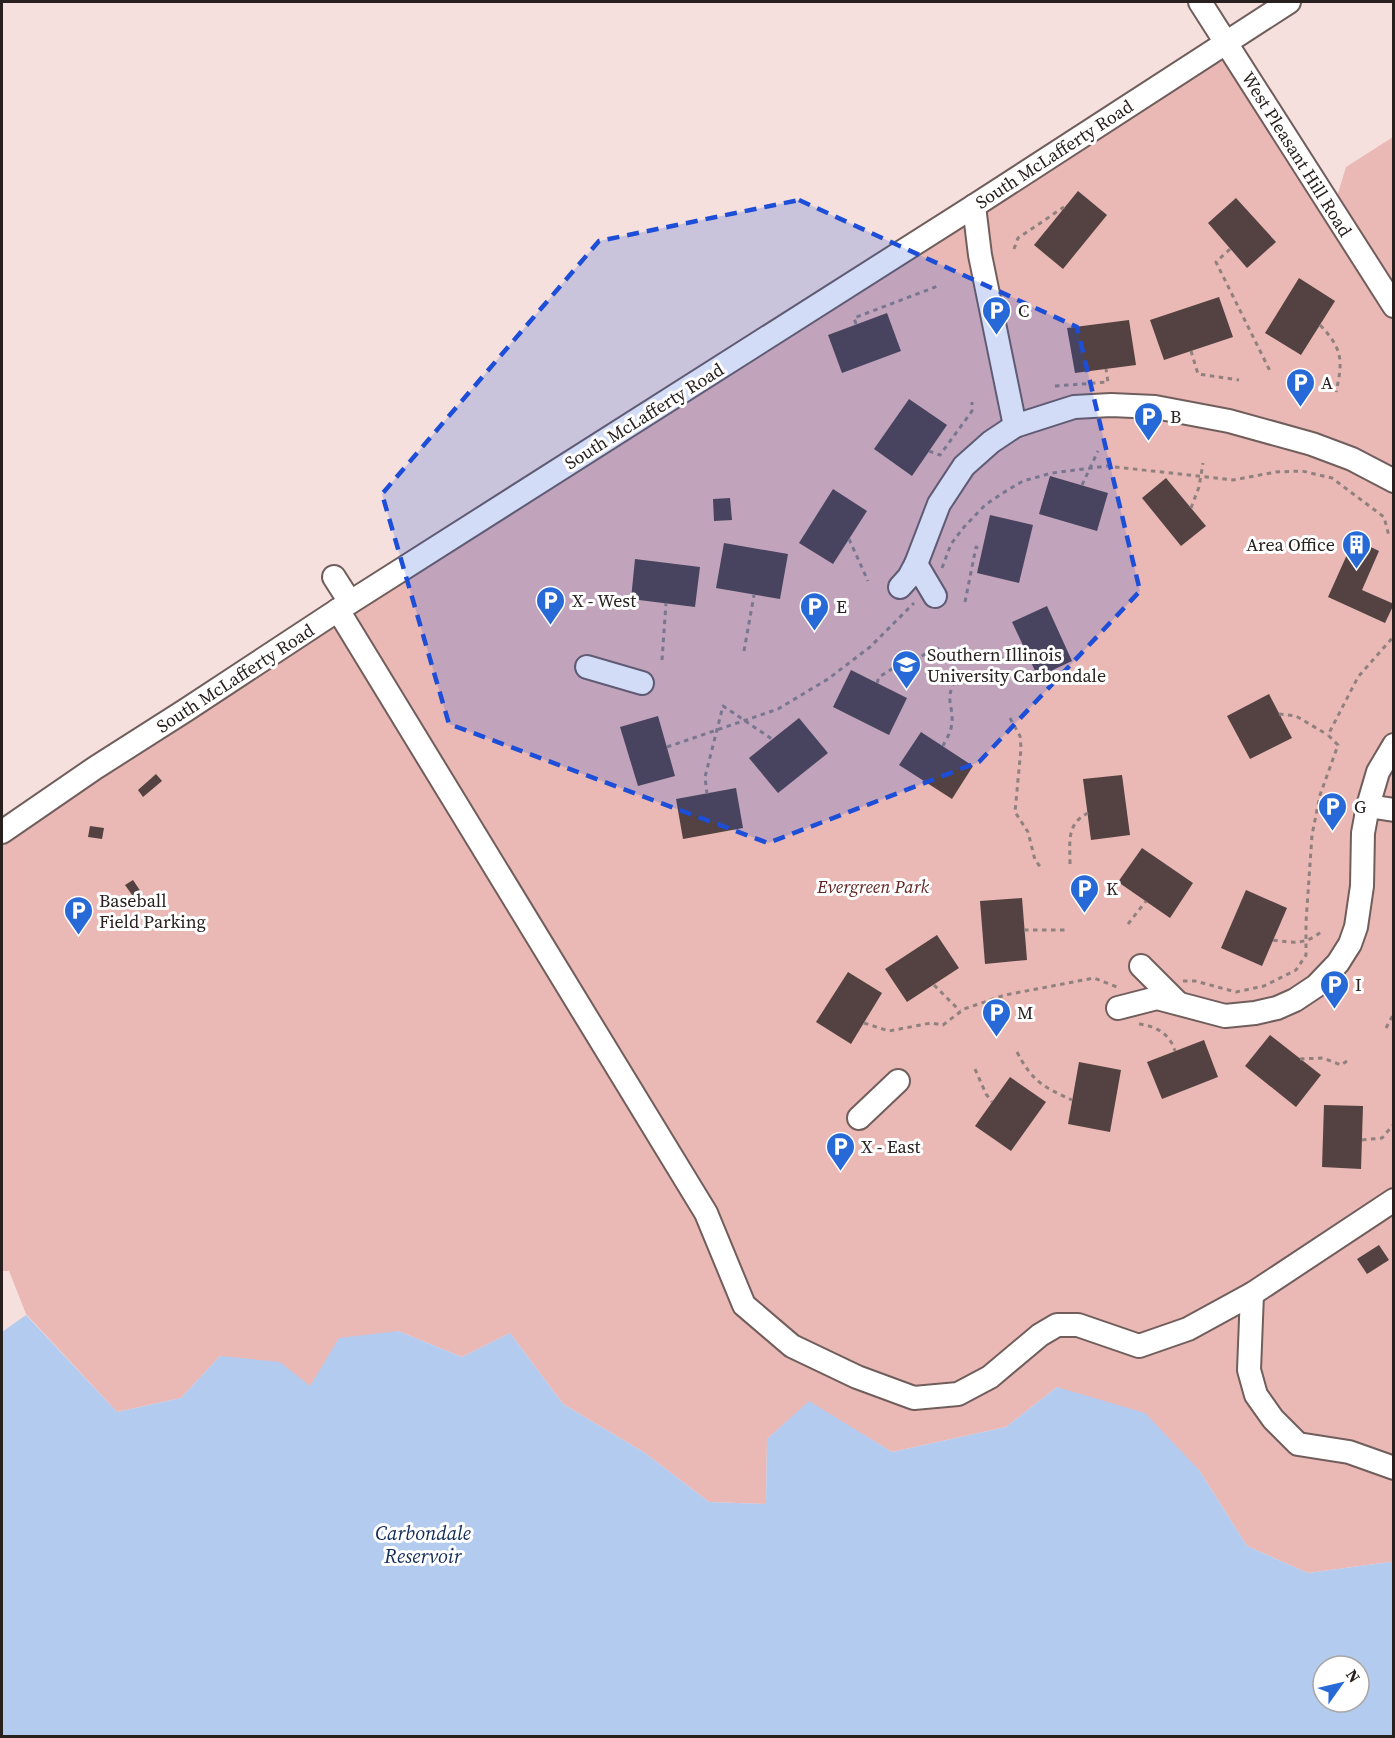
<svg xmlns="http://www.w3.org/2000/svg" width="1395" height="1738" viewBox="0 0 1395 1738" font-family="'Source Serif 4',serif">
<rect width="100%" height="100%" fill="#f6e0de"/>
<!-- green -->
<g fill="#eab9b5">
<path d="M 1226,42 L 1393,306 L 1393,1564 L 1390,1562 L 1308,1573 L 1247,1546 L 1199,1470 L 1057,1387 L 1006,1427 L 892,1452 L 809,1402 L 767,1439 L 766,1504 L 709,1502 L 645,1453 L 563,1404 L 510,1333 L 462,1357 L 398,1331 L 310,1387 L 220,1356 L 181,1398 L 117,1412 L 26,1314 L 9,1271 L 2,1271 L 2,832 Z"/>
<path d="M 1393,137 L 1393,289 L 1336,200 L 1346,167 Z"/>
</g>
<!-- water -->
<path fill="#b4cbf0" fill-rule="evenodd" d="M 26,1315 L 117,1412 L 181,1398 L 220,1356 L 280,1362 L 310,1386 L 339,1338 L 398,1331 L 462,1357 L 510,1333 L 563,1404 L 645,1453 L 709,1502 L 766,1504 L 767,1439 L 809,1401 L 892,1452 L 1006,1427 L 1057,1387 L 1145,1413 L 1199,1470 L 1247,1546 L 1308,1573 L 1390,1562 L 1393,1564 L 1393,1736 L 2,1736 L 2,1332 ZM 1323,1666 L 1359,1666 L 1359,1702 L 1323,1702 Z"/>
<!-- building -->
<g fill="#534241">
<path d="M 1078,191 L 1107,215 L 1063,269 L 1034,245 Z"/>
<path d="M 1236,198 L 1276,242 L 1247,268 L 1208,223 Z"/>
<path d="M 1299,278 L 1335,301 L 1301,355 L 1265,333 Z"/>
<path d="M 1219,297 L 1233,337 L 1164,360 L 1150,320 Z"/>
<path d="M 887,313 L 901,351 L 842,373 L 828,335 Z"/>
<path d="M 1129,320 L 1136,365 L 1075,373 L 1067,328 Z"/>
<path d="M 909,399 L 947,425 L 912,476 L 874,449 Z"/>
<path d="M 1050,476 L 1108,493 L 1097,531 L 1039,514 Z"/>
<path d="M 1166,478 L 1206,526 L 1181,546 L 1142,498 Z"/>
<path d="M 833,489 L 867,511 L 833,564 L 799,543 Z"/>
<path d="M 730,498 L 732,520 L 714,521 L 713,499 Z"/>
<path d="M 990,515 L 1033,525 L 1019,583 L 977,573 Z"/>
<path d="M 1354,539 L 1379,551 L 1362,590 L 1394,604 L 1385,623 L 1328,597 Z"/>
<path d="M 724,543 L 788,554 L 780,599 L 716,588 Z"/>
<path d="M 635,559 L 700,567 L 695,607 L 631,599 Z"/>
<path d="M 1047,606 L 1072,661 L 1038,677 L 1012,622 Z"/>
<path d="M 851,670 L 907,698 L 889,735 L 833,707 Z"/>
<path d="M 1269,694 L 1292,738 L 1250,759 L 1227,716 Z"/>
<path d="M 658,716 L 675,776 L 638,786 L 620,727 Z"/>
<path d="M 799,718 L 828,753 L 778,793 L 749,758 Z"/>
<path d="M 921,732 L 973,766 L 952,799 L 899,765 Z"/>
<path d="M 156,774 L 162,781 L 143,797 L 138,790 Z"/>
<path d="M 1122,775 L 1130,835 L 1091,840 L 1083,779 Z"/>
<path d="M 736,788 L 743,828 L 683,839 L 676,799 Z"/>
<path d="M 90,826 L 104,828 L 102,839 L 88,837 Z"/>
<path d="M 1142,848 L 1193,883 L 1170,918 L 1118,882 Z"/>
<path d="M 133,880 L 147,901 L 140,906 L 125,885 Z"/>
<path d="M 1246,890 L 1287,908 L 1262,966 L 1221,948 Z"/>
<path d="M 1022,898 L 1027,960 L 985,964 L 980,901 Z"/>
<path d="M 937,935 L 959,968 L 907,1002 L 885,969 Z"/>
<path d="M 848,972 L 882,993 L 851,1044 L 816,1022 Z"/>
<path d="M 1270,1035 L 1321,1075 L 1296,1107 L 1245,1066 Z"/>
<path d="M 1204,1040 L 1218,1077 L 1162,1099 L 1147,1062 Z"/>
<path d="M 1079,1062 L 1121,1070 L 1110,1132 L 1068,1124 Z"/>
<path d="M 1010,1077 L 1046,1102 L 1011,1151 L 975,1126 Z"/>
<path d="M 1324,1105 L 1363,1106 L 1361,1169 L 1322,1167 Z"/>
<path d="M 1379,1245 L 1389,1260 L 1367,1274 L 1357,1259 Z"/>
</g>
<g fill="none" stroke-linecap="round" stroke-linejoin="round">
<defs>
<g id="minor">
<path d="M 1200,2 L 1394,306"/>
<path d="M 974,206 L 980,255 L 1015,426"/>
<path d="M 916,564 L 935,596"/>
<path d="M 334,577 L 350,602"/>
<path d="M 900,587 L 909,577 L 916,564 L 939,504 L 964,466 L 991,442 L 1015,426 L 1074,407 L 1111,405 L 1155,407 L 1229,421 L 1312,444 L 1352,459 L 1394,481"/>
<path d="M 338,610 L 706,1213 L 744,1305 L 792,1346 L 857,1377 L 914,1398 L 958,1394 L 990,1377 L 1040,1335 L 1057,1325 L 1078,1325 L 1139,1346 L 1188,1329 L 1252,1294 L 1394,1200"/>
<path d="M 587,667 L 642,683"/>
<path d="M 1368,806 L 1394,810"/>
<path d="M 2,832 L 95,768 L 186,710 L 338,610 L 974,206 L 1289,2"/>
<path d="M 1141,966 L 1178,1003"/>
<path d="M 1118,1008 L 1157,998 L 1225,1016 L 1255,1013 L 1277,1008 L 1295,1000 L 1316,986 L 1338,963 L 1350,944 L 1356,927 L 1362,886 L 1363,833 L 1368,806 L 1378,772 L 1394,745"/>
<path d="M 859,1118 L 898,1081"/>
<path d="M 1252,1294 L 1249,1370 L 1256,1395 L 1273,1419 L 1298,1444 L 1349,1452 L 1394,1468"/>
</g>
</defs>
<!-- minor casing -->
<use href="#minor" stroke="#705e5c" stroke-width="26"/>
<!-- path -->
<g stroke="#90817f" stroke-width="3" stroke-dasharray="4.5 4.5" stroke-linecap="butt">
<path d="M 1014,249 L 1018,238 L 1064,207"/>
<path d="M 1230,249 L 1216,262 L 1270,371"/>
<path d="M 856,324 L 854,318 L 938,286"/>
<path d="M 1320,325 C 1343,349 1343,361 1336,392"/>
<path d="M 1191,351 L 1198,374 L 1239,380"/>
<path d="M 1055,386 L 1108,382 L 1106,369"/>
<path d="M 929,451 L 940,455 L 972,411 L 972,402"/>
<path d="M 1082,485 L 1098,451"/>
<path d="M 1191,508 L 1199,487 L 1203,463"/>
<path d="M 849,539 L 868,581"/>
<path d="M 942,568 L 951,544 L 964,527 L 985,505 L 1006,491 L 1023,481 L 1052,473 L 1107,466 L 1233,480 L 1276,472 L 1302,471 L 1332,478 L 1384,517 L 1389,536"/>
<path d="M 965,602 L 976,547 L 982,550"/>
<path d="M 744,651 L 754,595"/>
<path d="M 1001,659 L 1028,657"/>
<path d="M 662,660 L 666,603"/>
<path d="M 877,683 L 879,677 L 890,670 L 939,648"/>
<path d="M 1279,714 L 1296,716 L 1328,735"/>
<path d="M 1010,718 L 1020,736 L 1021,748 L 1015,812 L 1028,832 L 1035,860 L 1042,869"/>
<path d="M 943,746 C 945,741 950,734 951,728 C 956,706 942,702 957,677"/>
<path d="M 667,747 L 778,709 L 828,679 L 870,647 L 914,603"/>
<path d="M 707,794 L 705,777 L 723,706 L 772,739"/>
<path d="M 1070,864 C 1070,842 1066,824 1088,813"/>
<path d="M 1128,924 L 1146,901"/>
<path d="M 1024,930 L 1067,930"/>
<path d="M 1273,940 C 1293,943 1306,945 1322,931"/>
<path d="M 1183,981 L 1195,981 L 1236,992 L 1264,986 L 1296,970 L 1306,955 L 1306,922 L 1312,835 L 1320,795 L 1338,745 L 1328,735 L 1358,677 L 1394,636"/>
<path d="M 934,985 L 960,1011"/>
<path d="M 864,1023 L 889,1031 L 931,1023 L 943,1025 L 964,1009 L 1005,995 L 1094,978 L 1117,987"/>
<path d="M 1139,1024 C 1156,1026 1170,1034 1175,1051"/>
<path d="M 1386,1028 L 1394,1013"/>
<path d="M 1017,1052 C 1032,1081 1043,1087 1072,1100"/>
<path d="M 1300,1059 L 1323,1058 L 1341,1065 L 1347,1061"/>
<path d="M 975,1069 L 986,1094 L 992,1102"/>
<path d="M 1362,1140 L 1382,1138 L 1394,1124"/>
</g>
<!-- minor -->
<use href="#minor" stroke="#fff" stroke-width="22"/>
</g>
<!-- marked area -->
<path fill="#1d4ed8" fill-opacity="0.2" stroke="#1d4ed8" stroke-width="4.5" stroke-dasharray="12 8" stroke-linejoin="round" d="M 799,200 L 1077,327 L 1140,591 L 979,762 L 768,843 L 449,724 L 382,494 L 599,241 Z"/>
<!-- icons -->
<defs>
<symbol id="parking-pin" viewBox="-11 -11 22 30"><path d="M0 17L-7.5 6A9.5 9.5 0 1 1 7.5 6Z" fill="#276ad7" stroke="#fff"/><path d="M-3.5-5.5H1a3.5 3.5 0 0 1 0 7H-1V5.5H-3.5ZM-1-3.4V-.6H.8a1.4 1.4 0 0 0 0-2.8Z" fill="#fff"/></symbol>
<symbol id="building-pin" viewBox="-11 -11 22 30"><path d="M0 17L-7.5 6A9.5 9.5 0 1 1 7.5 6Z" fill="#276ad7" stroke="#fff"/><path d="M-4-6H4V6H1V3H-1V6H-4ZM-2.5-4.3h1.7v1.8h-1.7ZM.8-4.3h1.7v1.8H.8ZM-2.5-1h1.7V.8h-1.7ZM.8-1h1.7V.8H.8Z" fill="#fff"/></symbol>
<symbol id="university-pin" viewBox="-11 -11 22 30"><path d="M0 17L-7.5 6A9.5 9.5 0 1 1 7.5 6Z" fill="#276ad7" stroke="#fff"/><path d="M0-5L7-2L0 1L-7-2ZM-4 1L0 2.5L4 1V4Q0 6-4 4Z" fill="#fff"/></symbol>
</defs>
<g fill-rule="evenodd">
<use href="#parking-pin" x="980" y="294" width="33" height="45"/>
<use href="#parking-pin" x="1284" y="366" width="33" height="45"/>
<use href="#parking-pin" x="1132" y="400" width="33" height="45"/>
<use href="#building-pin" x="1340" y="528" width="33" height="45"/>
<use href="#parking-pin" x="534" y="584" width="33" height="45"/>
<use href="#parking-pin" x="798" y="590" width="33" height="45"/>
<use href="#university-pin" x="890" y="648" width="33" height="45"/>
<use href="#parking-pin" x="1316" y="790" width="33" height="45"/>
<use href="#parking-pin" x="1068" y="872" width="33" height="45"/>
<use href="#parking-pin" x="62" y="894" width="33" height="45"/>
<use href="#parking-pin" x="1318" y="968" width="33" height="45"/>
<use href="#parking-pin" x="980" y="996" width="33" height="45"/>
<use href="#parking-pin" x="824" y="1130" width="33" height="45"/>
</g>
<g text-anchor="middle" dominant-baseline="central" stroke-width="6" stroke-linejoin="round" paint-order="stroke">
<!-- street labels -->
<g font-size="18" fill="#28201f" stroke="#fff">
<text transform="translate(1054 154) rotate(-33)">South McLafferty Road</text>
<text transform="translate(1297 154) rotate(58)">West Pleasant Hill Road</text>
<text transform="translate(644 416) rotate(-32)">South McLafferty Road</text>
<text transform="translate(235 678) rotate(-33)">South McLafferty Road</text>
</g>
<!-- poi labels -->
<g font-size="18" fill="#28201f" stroke="#fff" text-anchor="start">
<text x="1018" y="310">C</text>
<text x="1321" y="382">A</text>
<text x="1170" y="416">B</text>
<text x="1335" y="544" text-anchor="end">Area Office</text>
<text x="572" y="600">X - West</text>
<text x="836" y="606">E</text>
<text x="927" y="654">Southern Illinois<tspan x="927" dy="21">University Carbondale</tspan></text>
<text x="1354" y="806">G</text>
<text x="1106" y="888">K</text>
<text x="99" y="900">Baseball<tspan x="99" dy="21">Field Parking</tspan></text>
<text x="1355" y="984">I</text>
<text x="1017" y="1012">M</text>
<text x="861" y="1146">X - East</text>
</g>
<!-- park labels -->
<g font-size="18" font-style="italic" fill="#602523" stroke="#fff">
<text x="873" y="886">Evergreen Park</text>
</g>
<!-- water labels -->
<g font-size="20" font-style="italic" fill="#102b58" stroke="#fff">
<text x="423" y="1533">Carbondale<tspan x="423" dy="23">Reservoir</tspan></text>
</g>
</g>
<!-- border -->
<rect width="1395" height="1738" fill="none" stroke="#28201f" stroke-width="6"/>
<!-- north arrow -->
<g transform="translate(1341 1684) rotate(56)"><circle r="28" fill="#ffffff" stroke="#a9a6a5" stroke-width="1.5"/>
<path d="M0-4.5L10 22L0 15L-10 22Z" fill="#276ad7"/>
<text y="-9" font-size="16" font-weight="bold" text-anchor="middle" fill="#28201f">N</text>
</g>
</svg>
